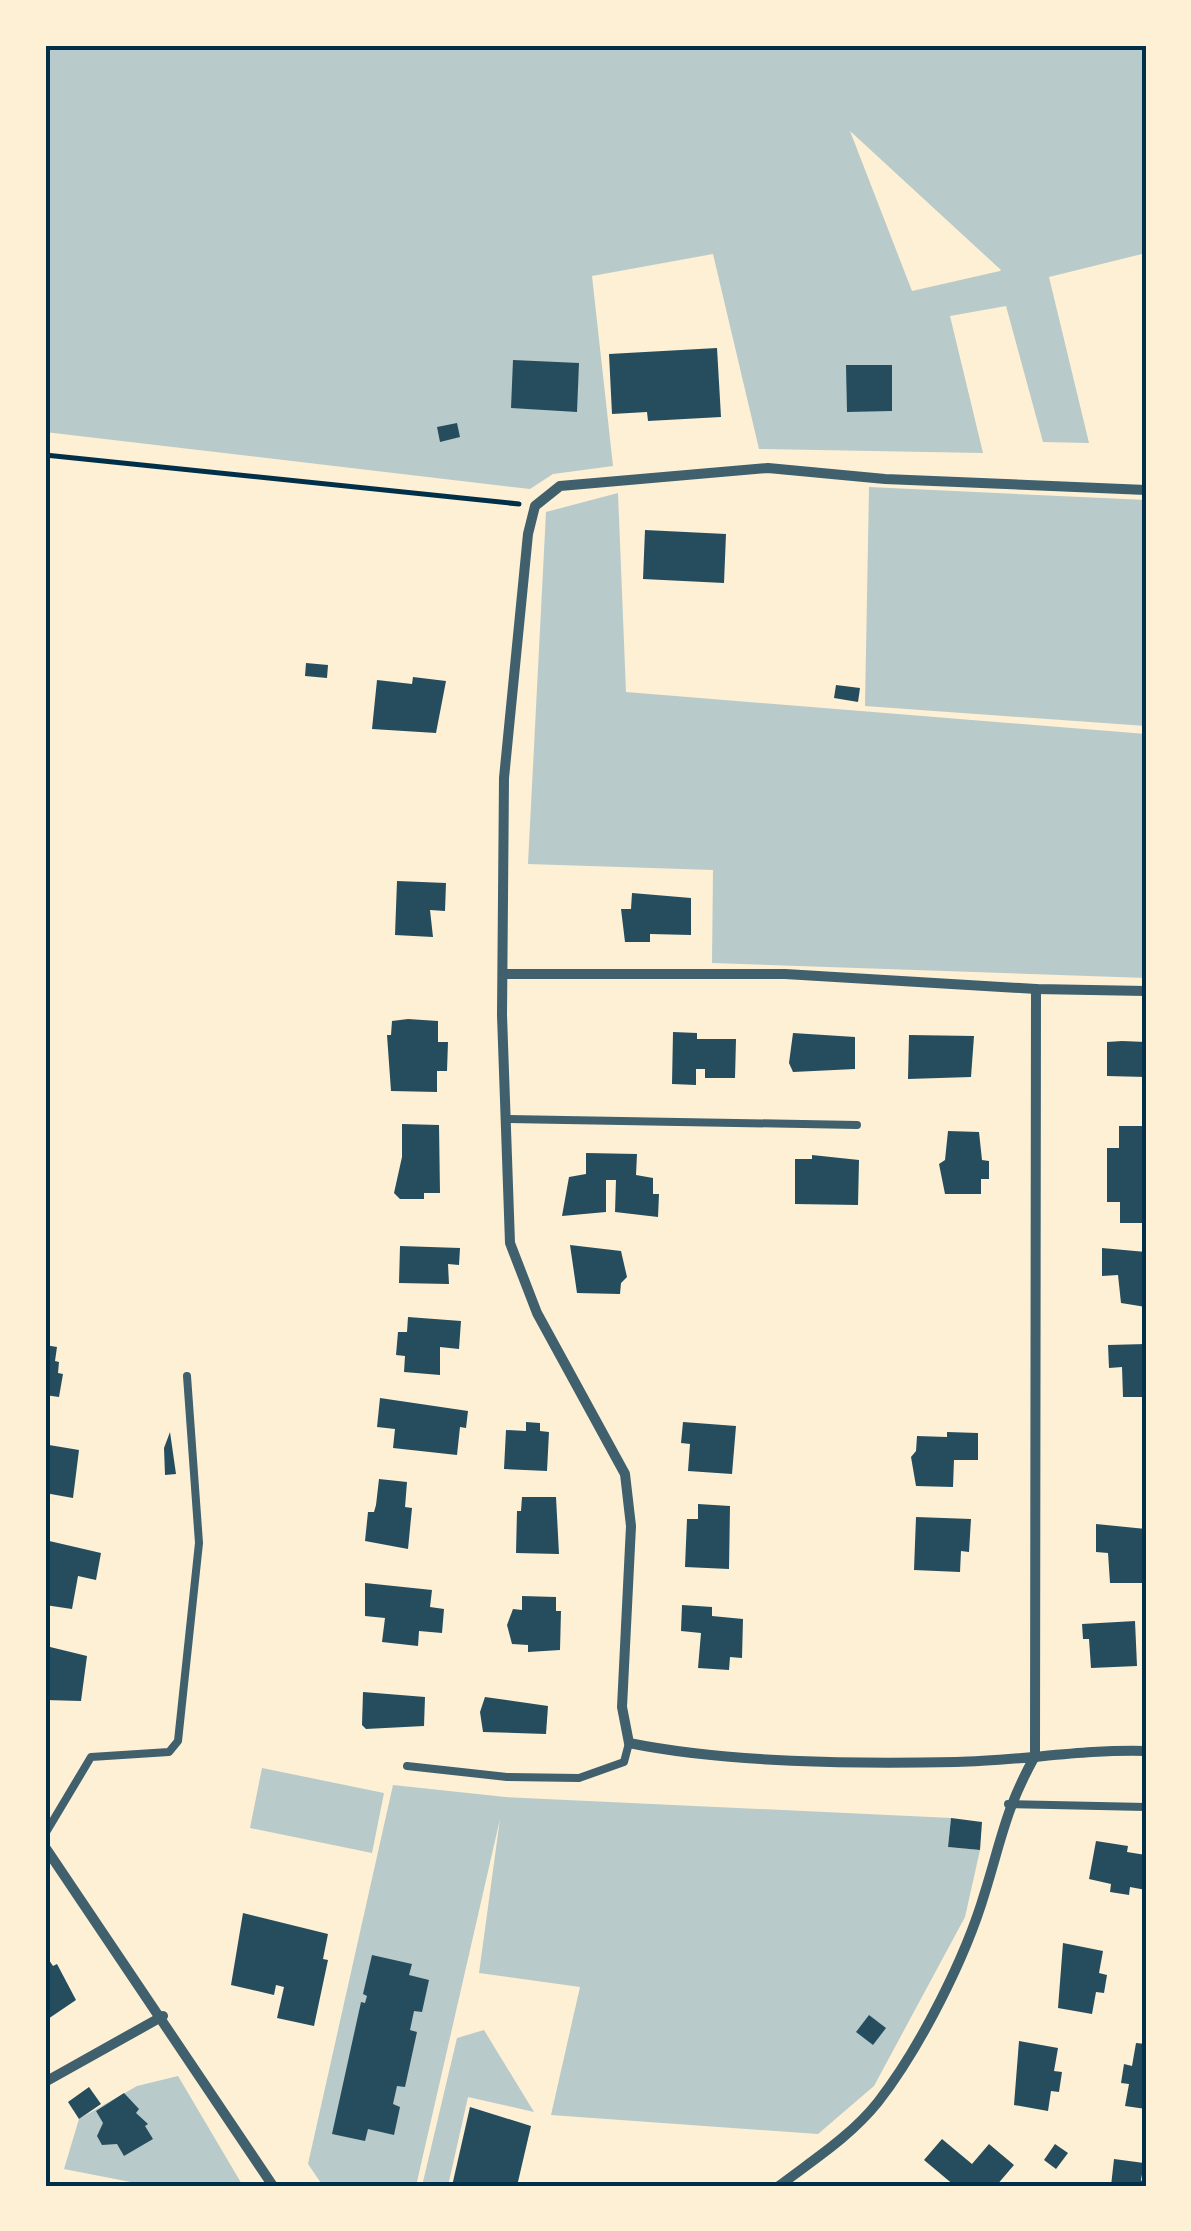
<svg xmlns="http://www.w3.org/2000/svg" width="1191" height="2231" viewBox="0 0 1191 2231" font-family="'Nunito Sans',sans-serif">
<rect width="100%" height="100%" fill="#fdf0d5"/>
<!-- green -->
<g fill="#b9caca" fill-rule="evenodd">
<path d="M 45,45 L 1146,45 L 1146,253 L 1049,277 L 1089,443 L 1043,442 L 1006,306 L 950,316 L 983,453 L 759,449 L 713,254 L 592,276 L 613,466 L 553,474 L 530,489 L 45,432 ZM 850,131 L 1001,270 L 1000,271 L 912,291 Z"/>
<path d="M 869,487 L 1146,500 L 1146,726 L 865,706 Z"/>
<path d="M 618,493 L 626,692 L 1146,734 L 1146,978 L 712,963 L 713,870 L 528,864 L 546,512 Z"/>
<path d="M 262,1768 L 384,1793 L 372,1853 L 250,1828 Z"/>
<path d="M 393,1785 L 505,1797 L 951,1818 L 948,1847 L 980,1850 L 965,1917 L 874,2086 L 818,2134 L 551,2115 L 580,1987 L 479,1973 L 500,1819 L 416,2186 L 323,2186 L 308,2164 Z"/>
<path d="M 484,2030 L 534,2112 L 468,2097 L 448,2186 L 422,2186 L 457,2038 Z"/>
<path d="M 178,2076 L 243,2186 L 151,2186 L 64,2169 L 79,2119 L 137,2086 Z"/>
</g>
<!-- building -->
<g fill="#264d5e">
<path d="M 717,348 L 721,417 L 648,421 L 647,412 L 612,414 L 609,354 Z"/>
<path d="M 513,360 L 579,363 L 577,412 L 511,408 Z"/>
<path d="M 846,365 L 892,365 L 892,411 L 847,412 Z"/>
<path d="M 457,423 L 460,437 L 440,442 L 437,427 Z"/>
<path d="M 645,530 L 726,534 L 724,583 L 643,579 Z"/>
<path d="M 306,663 L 328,665 L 327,678 L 305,676 Z"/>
<path d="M 413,677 L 446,681 L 436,733 L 372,729 L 377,680 L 412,684 Z"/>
<path d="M 836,685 L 860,688 L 858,702 L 834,698 Z"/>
<path d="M 397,881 L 446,883 L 445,911 L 430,910 L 433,937 L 395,935 Z"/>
<path d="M 632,893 L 691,898 L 691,935 L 650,934 L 650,942 L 625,942 L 621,909 L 631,909 Z"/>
<path d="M 408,1019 L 438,1021 L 438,1042 L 448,1042 L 447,1071 L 437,1071 L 437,1092 L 391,1091 L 387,1035 L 391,1035 L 392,1021 Z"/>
<path d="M 673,1032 L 697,1033 L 697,1039 L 736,1039 L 735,1078 L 705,1078 L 705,1069 L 696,1069 L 696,1085 L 672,1084 Z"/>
<path d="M 793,1033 L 855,1037 L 855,1069 L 793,1072 L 789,1063 Z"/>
<path d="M 909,1035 L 974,1036 L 971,1077 L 908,1079 Z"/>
<path d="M 1122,1041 L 1146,1042 L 1146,1077 L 1107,1076 L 1107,1042 Z"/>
<path d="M 402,1124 L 439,1125 L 440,1193 L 424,1193 L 424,1199 L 400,1199 L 394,1193 L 402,1157 Z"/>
<path d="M 1119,1126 L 1146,1126 L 1146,1223 L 1120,1223 L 1120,1202 L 1107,1202 L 1107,1148 L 1119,1148 Z"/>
<path d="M 948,1131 L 979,1132 L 982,1160 L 989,1161 L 989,1179 L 981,1179 L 981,1194 L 945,1194 L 939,1164 L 945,1160 Z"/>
<path d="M 586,1153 L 637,1154 L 636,1175 L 653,1178 L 653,1194 L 659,1194 L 658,1217 L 615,1212 L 616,1180 L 606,1180 L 606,1212 L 562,1216 L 569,1177 L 586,1174 Z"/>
<path d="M 812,1155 L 859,1160 L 858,1205 L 795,1204 L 795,1159 L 812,1159 Z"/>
<path d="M 570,1245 L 621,1251 L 627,1277 L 621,1283 L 620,1294 L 577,1293 Z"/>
<path d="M 400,1246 L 460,1248 L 459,1265 L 448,1264 L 449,1284 L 399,1283 Z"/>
<path d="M 1102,1248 L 1146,1252 L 1146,1307 L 1121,1303 L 1118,1275 L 1102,1276 Z"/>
<path d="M 408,1317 L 461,1321 L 459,1349 L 440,1347 L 440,1375 L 404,1372 L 405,1356 L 396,1355 L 398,1332 L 407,1332 Z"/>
<path d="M 1146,1344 L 1146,1397 L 1123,1397 L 1122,1367 L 1109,1368 L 1108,1345 Z"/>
<path d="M 45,1345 L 57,1347 L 55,1361 L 59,1362 L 58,1373 L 63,1374 L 59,1397 L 45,1395 Z"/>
<path d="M 380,1398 L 468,1411 L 466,1428 L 460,1427 L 457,1455 L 393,1448 L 395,1429 L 377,1427 Z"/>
<path d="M 526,1422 L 540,1423 L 540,1431 L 549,1432 L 547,1471 L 504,1469 L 506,1430 L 526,1431 Z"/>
<path d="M 683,1422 L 736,1426 L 732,1474 L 688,1471 L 690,1444 L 681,1443 Z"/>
<path d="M 170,1432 L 176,1474 L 165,1475 L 164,1448 Z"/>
<path d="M 947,1432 L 978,1433 L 978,1460 L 954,1460 L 953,1487 L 916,1486 L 911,1457 L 916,1451 L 917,1436 L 947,1437 Z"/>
<path d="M 49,1445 L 79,1450 L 73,1498 L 45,1493 Z"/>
<path d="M 379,1479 L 407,1482 L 405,1507 L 412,1508 L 408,1549 L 365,1541 L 368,1512 L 374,1512 L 376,1505 Z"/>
<path d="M 522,1497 L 556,1497 L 559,1554 L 516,1553 L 517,1511 L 521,1511 Z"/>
<path d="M 698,1504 L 730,1506 L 729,1569 L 685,1567 L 687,1519 L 698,1519 Z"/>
<path d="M 916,1517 L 971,1519 L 969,1552 L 961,1551 L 960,1572 L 914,1570 Z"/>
<path d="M 1096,1524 L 1146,1529 L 1142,1583 L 1110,1583 L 1108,1553 L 1096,1552 Z"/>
<path d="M 45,1540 L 101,1553 L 96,1580 L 78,1576 L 72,1609 L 45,1605 Z"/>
<path d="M 365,1583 L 432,1590 L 430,1607 L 444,1609 L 442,1633 L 419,1631 L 418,1646 L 382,1642 L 385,1618 L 365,1616 Z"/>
<path d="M 522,1596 L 556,1597 L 556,1611 L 561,1611 L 560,1650 L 528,1652 L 528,1645 L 512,1644 L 507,1625 L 513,1609 L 522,1610 Z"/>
<path d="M 682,1605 L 712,1607 L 712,1616 L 743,1619 L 742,1658 L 730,1657 L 729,1670 L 698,1668 L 701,1633 L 681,1631 Z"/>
<path d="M 1135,1621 L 1137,1666 L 1091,1668 L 1089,1639 L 1083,1639 L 1082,1624 Z"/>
<path d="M 46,1646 L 87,1656 L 81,1701 L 45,1700 Z"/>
<path d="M 363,1692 L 425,1697 L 424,1726 L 366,1729 L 362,1725 Z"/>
<path d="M 485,1697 L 548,1706 L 546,1734 L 483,1732 L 480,1712 Z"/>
<path d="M 951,1818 L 982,1822 L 980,1850 L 948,1847 Z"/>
<path d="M 1096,1841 L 1128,1846 L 1127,1852 L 1146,1855 L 1146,1890 L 1130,1887 L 1129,1895 L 1110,1892 L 1111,1884 L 1089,1879 Z"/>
<path d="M 243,1913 L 328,1934 L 323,1959 L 328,1960 L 314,2026 L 277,2018 L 284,1987 L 276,1985 L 274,1995 L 231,1985 Z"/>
<path d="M 1063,1943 L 1103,1951 L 1099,1973 L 1107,1975 L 1104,1993 L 1096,1992 L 1092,2014 L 1058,2008 Z"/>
<path d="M 45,1954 L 53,1966 L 57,1964 L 76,2000 L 45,2021 Z"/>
<path d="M 372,1955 L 412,1964 L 409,1975 L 429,1980 L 422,2012 L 414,2011 L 410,2030 L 417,2032 L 405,2087 L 397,2086 L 393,2104 L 400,2107 L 394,2135 L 368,2129 L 365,2141 L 332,2134 L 361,2002 L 365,2003 L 367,1996 L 363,1994 Z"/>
<path d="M 869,2015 L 886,2028 L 873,2045 L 856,2032 Z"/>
<path d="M 1019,2041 L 1058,2048 L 1054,2071 L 1062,2072 L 1059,2092 L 1051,2091 L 1048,2111 L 1014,2105 Z"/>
<path d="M 1136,2043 L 1146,2044 L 1146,2109 L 1125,2106 L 1129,2084 L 1121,2083 L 1124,2064 L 1132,2066 Z"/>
<path d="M 89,2087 L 101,2104 L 79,2119 L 68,2102 Z"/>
<path d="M 124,2093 L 139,2109 L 136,2113 L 148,2124 L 145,2126 L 153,2139 L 124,2156 L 117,2144 L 102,2145 L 97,2136 L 103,2123 L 96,2111 Z"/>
<path d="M 470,2107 L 531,2126 L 517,2186 L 452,2186 Z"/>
<path d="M 942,2139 L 972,2164 L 989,2144 L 1014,2165 L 996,2186 L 955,2186 L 924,2160 Z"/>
<path d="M 1055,2144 L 1068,2153 L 1056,2169 L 1044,2160 Z"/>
<path d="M 1114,2159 L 1144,2163 L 1141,2180 L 1146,2186 L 1111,2186 Z"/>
</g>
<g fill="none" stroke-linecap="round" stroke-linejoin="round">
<!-- path -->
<path stroke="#003049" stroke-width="5" d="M 45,455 L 519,504"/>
<!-- service -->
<g stroke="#3f606c" stroke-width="8">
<path d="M 508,1119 L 857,1125"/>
<path d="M 407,1766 L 507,1777 L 579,1778 L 624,1762 L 629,1743"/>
<path d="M 1008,1804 L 1146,1807"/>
<path d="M 45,1834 L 91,1757 L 169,1752 L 178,1741 L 199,1543 L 187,1376"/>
</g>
<!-- minor -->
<g stroke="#3f606c" stroke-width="10">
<path d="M 1146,490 L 885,479 L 768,468 L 560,486 L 535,506 L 528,534 L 504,778 L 502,1015 L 510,1243 L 537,1313 L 625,1474 L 631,1526 L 622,1707 L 629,1743 C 728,1763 854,1764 956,1762 C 1020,1761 1082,1749 1146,1751"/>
<path d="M 505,974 L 785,974 L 1036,989 L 1146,991"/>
<path d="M 45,1847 L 273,2186"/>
<path d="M 45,2082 L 163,2016"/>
<path d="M 779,2186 C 813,2160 851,2136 878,2102 C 920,2048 966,1957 985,1892 C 1002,1837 1006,1808 1035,1756 L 1036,989"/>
</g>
</g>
<!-- border -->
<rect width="1191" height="2231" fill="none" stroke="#fdf0d5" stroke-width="95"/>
<rect x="48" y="48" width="1096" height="2136" fill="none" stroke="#003049" stroke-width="4"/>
</svg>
